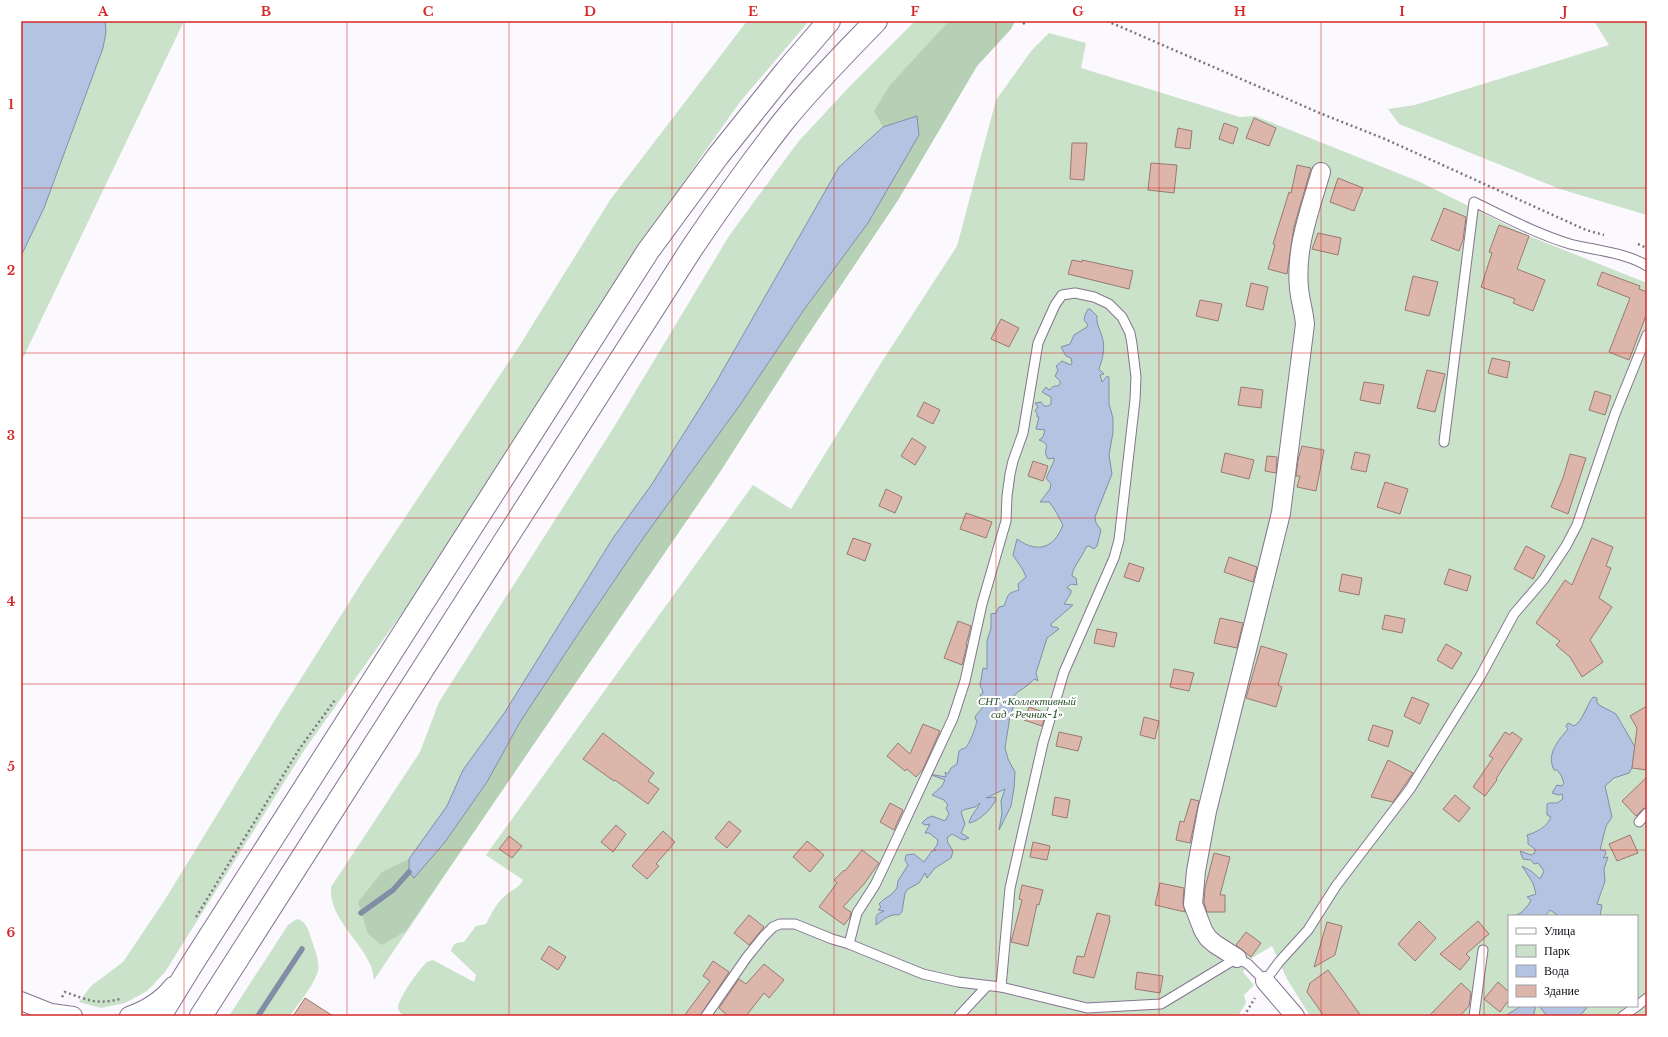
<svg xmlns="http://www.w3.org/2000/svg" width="1668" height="1037" viewBox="0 0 1668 1037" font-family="'Libre Baskerville',serif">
<rect width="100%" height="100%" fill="#fbf8fe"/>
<!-- green -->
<g fill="#c9e2c9" fill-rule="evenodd">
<path d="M 105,21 L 184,21 L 21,362 L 21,256 L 44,208 L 103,48 L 106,32 Z"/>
<path d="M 747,21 L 809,21 L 740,102 L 701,157 L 611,293 L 445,553 L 305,749 L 165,972 L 147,991 L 125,1003 L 101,1008 L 79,1002 L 91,986 L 123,962 L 166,898 L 281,710 L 364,579 L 520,345 L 610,200 Z"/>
<path d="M 915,21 L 1015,21 L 1011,29 L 977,66 L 898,200 L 805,339 L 718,475 L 591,659 L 374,980 C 373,974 372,967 369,962 C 357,937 329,917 331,887 L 420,752 L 439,702 L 611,432 L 729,236 L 798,142 L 850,86 Z"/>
<path d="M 1594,21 L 1647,21 L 1647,215 L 1560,189 L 1399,124 L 1388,109 L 1415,105 L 1609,45 Z"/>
<path d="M 1049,33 L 1086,43 L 1081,68 L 1240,117 L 1255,116 L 1420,182 L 1529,236 L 1647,283 L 1647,1016 L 1310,1016 L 1287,979 L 1272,946 L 1252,958 L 1243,972 L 1254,985 L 1244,995 L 1246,1003 L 1238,1016 L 405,1016 C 402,1014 399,1012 398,1009 C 396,1001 420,968 427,962 C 428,961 431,961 433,960 L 474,982 L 476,975 L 451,951 C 453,943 457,942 464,942 L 476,926 L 486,924 C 491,914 497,902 506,895 C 512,890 519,888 523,880 L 486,855 L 753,485 L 791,509 L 881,363 L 957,246 L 996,100 L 1032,50 ZM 1509,916 L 1637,916 L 1637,1006 L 1509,1006 Z"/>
<path d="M 297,919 C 306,921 308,929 311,938 C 314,948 320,960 318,971 C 314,985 298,1004 290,1016 L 229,1016 L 288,925 Z"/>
</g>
<!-- forest -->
<path fill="#b5d0b5" d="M 949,21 L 1015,21 L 1011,29 L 977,66 L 898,200 L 805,339 L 718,475 L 406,931 L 382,945 L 368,934 L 358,902 L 382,872 L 409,859 L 409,872 L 445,842 L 487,782 L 520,722 L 582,628 L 644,537 L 740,405 L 803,311 L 868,223 L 919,135 L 916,116 L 883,127 L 874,111 L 890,85 Z"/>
<!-- water -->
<g fill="#b3c4e3" stroke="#838da6">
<path d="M 21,21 L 105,21 L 106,32 L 103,48 L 44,208 L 21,256 Z"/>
<path d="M 917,116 L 919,135 L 868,223 L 803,311 L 740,405 L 644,537 L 582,628 L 520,722 L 487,782 L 445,842 L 414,878 L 409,872 L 409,859 L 447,806 L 463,770 L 505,712 L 613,538 L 652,484 L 715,384 L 839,167 L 883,127 Z"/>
<path d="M 1088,309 L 1090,309 L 1097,316 C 1096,326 1101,330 1103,340 C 1105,351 1102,360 1099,369 L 1104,374 L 1100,375 L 1102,382 L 1107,376 L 1109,377 L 1109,404 L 1113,418 L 1113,432 L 1109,455 L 1112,474 L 1095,517 L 1096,523 L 1101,530 L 1097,546 L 1094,549 L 1089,546 L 1086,547 C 1083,556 1072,568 1072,576 L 1076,578 L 1077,585 L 1071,584 L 1067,588 L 1071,590 L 1071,593 L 1064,604 L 1073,605 L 1051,624 L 1052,627 L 1056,627 L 1059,629 L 1047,638 L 1036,673 L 1038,681 L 1035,679 C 1031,681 1029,685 1025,687 C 1020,691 1016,692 1013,698 L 1016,699 L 1010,716 L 1005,748 L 1008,759 L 1015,772 L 1014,788 L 1011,806 L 999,830 L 1002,813 L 1001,801 L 1005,789 L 986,798 L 995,797 L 996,800 C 991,809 980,821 969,823 C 970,816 977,810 980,803 L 975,807 L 963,810 L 961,812 L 965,824 L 961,833 L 969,838 L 963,840 L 952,834 L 947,838 L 948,843 L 953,851 L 951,858 L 935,868 L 927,878 L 925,873 L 919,883 L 908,889 L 905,893 L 902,912 L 899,915 C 891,913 882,920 876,925 C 877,915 873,916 884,911 L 878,910 L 881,907 L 879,904 L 883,900 L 892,894 L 897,888 L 898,881 L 908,865 L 905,860 L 906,855 L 914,854 L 924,862 L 932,851 L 936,850 L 934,849 L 937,845 L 938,840 L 929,833 L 925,833 L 930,824 L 925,825 L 922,823 L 927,818 L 932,816 L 945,821 L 949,814 L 946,808 L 948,805 L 944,800 L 932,795 L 942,786 L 945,780 L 929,774 L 946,777 L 945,772 L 948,774 L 951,768 L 957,764 L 959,751 C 961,749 963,749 965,748 C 969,746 976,726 977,721 L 975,718 C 976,713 983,710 984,703 L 980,695 L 983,693 L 982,689 L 980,686 L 983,668 L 987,669 L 987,641 L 991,628 L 991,614 L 996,613 L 999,607 L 1004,606 C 1009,595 1005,594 1019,590 L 1018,584 L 1026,577 L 1023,570 L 1013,555 L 1017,539 C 1038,554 1054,548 1063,525 C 1058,517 1055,508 1049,502 L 1040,502 L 1050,489 L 1051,484 L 1046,478 L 1054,461 L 1054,458 L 1048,459 C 1045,454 1045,451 1047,446 L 1044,442 L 1039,440 L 1043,437 L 1045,430 L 1036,429 L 1039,417 L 1037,417 L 1037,413 L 1035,411 L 1038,407 L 1035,403 L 1041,402 L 1044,406 L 1048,406 L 1051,404 L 1051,397 L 1042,392 L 1046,387 L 1049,390 L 1054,386 L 1058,386 L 1060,384 L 1060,381 L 1055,376 L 1058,370 L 1056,366 L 1062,361 L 1071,365 L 1072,363 L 1071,358 L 1066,356 L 1061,347 L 1070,344 L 1074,335 L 1087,327 L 1088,325 L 1084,320 L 1085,315 Z"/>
<path d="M 1593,697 L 1597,698 L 1597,702 L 1599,705 L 1616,714 L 1635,747 L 1632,768 L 1629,773 L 1614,778 L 1605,786 L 1612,817 L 1606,826 L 1600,850 L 1605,850 L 1606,854 L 1603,858 L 1608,857 L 1604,869 L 1605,881 L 1597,904 L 1602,905 L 1600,916 L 1559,916 L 1550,910 L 1545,916 L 1515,916 L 1522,912 L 1529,904 L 1531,900 L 1527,897 L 1536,894 L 1533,883 L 1522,866 L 1531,871 L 1540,879 L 1544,871 L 1538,863 L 1534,864 L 1531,860 L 1523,859 L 1520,851 L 1531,855 L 1535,853 L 1535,849 L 1528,844 L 1528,838 L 1527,835 C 1537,832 1547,827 1551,817 L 1547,815 L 1547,804 L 1549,803 L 1557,803 L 1563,799 L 1562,794 L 1559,795 L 1552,793 L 1557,785 L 1562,786 L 1564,783 L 1561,775 L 1557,770 L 1554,770 C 1546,754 1558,741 1568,729 L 1566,726 L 1568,723 L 1574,726 C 1583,721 1586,706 1593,697 Z"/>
<path d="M 1521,1006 L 1536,1006 L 1533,1016 L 1505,1016 Z"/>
<path d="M 1539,1006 L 1588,1006 L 1580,1016 L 1547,1016 Z"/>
</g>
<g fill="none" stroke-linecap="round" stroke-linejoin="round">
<!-- stream -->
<g stroke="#838da6" stroke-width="5.5">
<path d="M 361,913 L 393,890 L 409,872"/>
<path d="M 258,1016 L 302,949"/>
</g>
</g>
<!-- building -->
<g fill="#ddb6ab" stroke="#9a7970">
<path d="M 1254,118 L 1276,128 L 1269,146 L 1246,138 Z"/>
<path d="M 1224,123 L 1238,128 L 1233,144 L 1219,139 Z"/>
<path d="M 1178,128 L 1192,131 L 1190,149 L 1175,147 Z"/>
<path d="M 1072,143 L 1087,143 L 1084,180 L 1070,179 Z"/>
<path d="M 1151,163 L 1177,165 L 1174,193 L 1148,190 Z"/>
<path d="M 1297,165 L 1311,168 L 1294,227 L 1287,274 L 1268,269 L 1275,245 L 1273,244 L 1289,192 L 1291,193 Z"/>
<path d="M 1338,178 L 1363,188 L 1354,211 L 1330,202 Z"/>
<path d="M 1444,208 L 1466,217 L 1463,240 L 1459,251 L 1431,240 Z"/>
<path d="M 1499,225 L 1529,236 L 1517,269 L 1545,280 L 1533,311 L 1513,303 L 1515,299 L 1481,287 L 1492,253 L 1489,252 Z"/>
<path d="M 1318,233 L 1341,238 L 1338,255 L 1312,249 Z"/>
<path d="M 1072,260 L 1082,262 L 1082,260 L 1133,271 L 1129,289 L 1068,274 Z"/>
<path d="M 1602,272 L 1640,286 L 1639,289 L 1647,292 L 1647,313 L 1629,360 L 1609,352 L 1630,298 L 1597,285 Z"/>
<path d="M 1413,276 L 1438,282 L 1429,316 L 1405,310 Z"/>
<path d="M 1251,283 L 1268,287 L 1263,310 L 1246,306 Z"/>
<path d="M 1200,300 L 1222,304 L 1218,321 L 1196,316 Z"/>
<path d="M 1001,319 L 1019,328 L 1009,347 L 991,339 Z"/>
<path d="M 1492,358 L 1510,362 L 1507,378 L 1488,373 Z"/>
<path d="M 1427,370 L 1445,374 L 1435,412 L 1417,408 Z"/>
<path d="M 1364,382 L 1384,385 L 1380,404 L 1360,400 Z"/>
<path d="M 1241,387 L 1263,390 L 1261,408 L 1238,405 Z"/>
<path d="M 1595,391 L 1611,396 L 1605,415 L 1589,410 Z"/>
<path d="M 924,402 L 940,410 L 933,424 L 917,416 Z"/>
<path d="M 912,438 L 926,447 L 915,465 L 901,456 Z"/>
<path d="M 1302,446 L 1324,450 L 1316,491 L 1297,487 L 1300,476 L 1296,476 L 1298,460 Z"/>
<path d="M 1355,452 L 1370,455 L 1366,472 L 1351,469 Z"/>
<path d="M 1225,453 L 1254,460 L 1249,479 L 1221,472 Z"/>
<path d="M 1570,454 L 1586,458 L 1568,514 L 1551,507 L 1563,478 Z"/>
<path d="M 1267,456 L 1277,457 L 1276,473 L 1265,471 Z"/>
<path d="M 1033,461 L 1048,466 L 1043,481 L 1028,476 Z"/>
<path d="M 1385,482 L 1408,489 L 1400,514 L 1377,507 Z"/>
<path d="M 886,489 L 902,497 L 895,513 L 879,506 Z"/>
<path d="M 966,513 L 992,522 L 986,538 L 960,529 Z"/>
<path d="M 853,538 L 871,544 L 865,561 L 847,554 Z"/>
<path d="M 1592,538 L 1613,547 L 1606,566 L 1611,568 L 1599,598 L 1612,607 L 1590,640 L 1603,662 L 1582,677 L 1570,657 L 1556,645 L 1560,641 L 1536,623 L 1565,580 L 1572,585 Z"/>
<path d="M 1526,546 L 1545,556 L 1533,579 L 1514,569 Z"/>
<path d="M 1229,557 L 1257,567 L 1253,582 L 1224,572 Z"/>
<path d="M 1129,563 L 1144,568 L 1139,582 L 1124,577 Z"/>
<path d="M 1449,569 L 1471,576 L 1467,591 L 1444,584 Z"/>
<path d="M 1342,574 L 1362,578 L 1359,595 L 1339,591 Z"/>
<path d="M 1385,615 L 1405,619 L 1402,633 L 1382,629 Z"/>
<path d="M 1220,618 L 1243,623 L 1237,648 L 1214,643 Z"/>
<path d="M 958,621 L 971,626 L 966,645 L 967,645 L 962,665 L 944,658 Z"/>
<path d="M 1097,629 L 1117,633 L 1114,647 L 1094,643 Z"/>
<path d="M 1446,644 L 1462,653 L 1452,669 L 1437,660 Z"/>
<path d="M 1261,646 L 1287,654 L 1278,685 L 1282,687 L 1276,707 L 1246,698 Z"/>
<path d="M 1174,669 L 1194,673 L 1189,691 L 1170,687 Z"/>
<path d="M 1412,697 L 1429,704 L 1420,724 L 1404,716 Z"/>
<path d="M 1647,706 L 1647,770 L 1632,768 L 1637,728 L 1630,716 Z"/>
<path d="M 1029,707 L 1046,713 L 1042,726 L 1024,720 Z"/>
<path d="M 1144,717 L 1159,721 L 1155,739 L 1140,735 Z"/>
<path d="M 923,724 L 940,731 L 923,769 L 916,777 L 907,769 L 905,771 L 887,756 L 898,743 L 910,754 Z"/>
<path d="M 1373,725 L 1393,731 L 1388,747 L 1368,740 Z"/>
<path d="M 1059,732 L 1082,737 L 1078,751 L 1056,746 Z"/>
<path d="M 1505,732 L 1510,735 L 1512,732 L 1522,739 L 1496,779 L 1497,780 L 1485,796 L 1473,787 L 1493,758 L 1489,756 Z"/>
<path d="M 603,733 L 654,773 L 648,781 L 659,789 L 648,804 L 615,780 L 614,781 L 583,759 Z"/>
<path d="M 1388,760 L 1413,773 L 1393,802 L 1371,797 Z"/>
<path d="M 1647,777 L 1647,807 L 1643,809 L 1636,816 L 1622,801 Z"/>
<path d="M 1455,795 L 1470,808 L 1459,822 L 1443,809 Z"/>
<path d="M 1055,797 L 1070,800 L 1067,818 L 1052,815 Z"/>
<path d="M 1191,799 L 1199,801 L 1190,843 L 1176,840 L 1180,821 L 1184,822 Z"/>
<path d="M 890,803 L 903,810 L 894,830 L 880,822 Z"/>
<path d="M 729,821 L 741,831 L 727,848 L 715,838 Z"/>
<path d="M 616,825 L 626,834 L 613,852 L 601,842 Z"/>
<path d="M 663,831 L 675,842 L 656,864 L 659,866 L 647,879 L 632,866 Z"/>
<path d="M 1630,835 L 1638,853 L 1617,861 L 1609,844 Z"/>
<path d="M 509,836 L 522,846 L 512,858 L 499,849 Z"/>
<path d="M 807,841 L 824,855 L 810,872 L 793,857 Z"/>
<path d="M 1033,842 L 1050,846 L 1047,860 L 1030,857 Z"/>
<path d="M 862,850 L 879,863 L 864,884 L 843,907 L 851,912 L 850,917 L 844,925 L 819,907 L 837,883 L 834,880 L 844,870 L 845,871 Z"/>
<path d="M 1214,853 L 1230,857 L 1220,895 L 1225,895 L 1225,912 L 1207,912 L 1204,903 L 1205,888 Z"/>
<path d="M 1160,883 L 1184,888 L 1183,903 L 1185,912 L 1155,905 Z"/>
<path d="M 1022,885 L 1043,890 L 1039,905 L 1037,904 L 1028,946 L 1011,942 L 1022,900 L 1019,899 Z"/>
<path d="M 1097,913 L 1110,916 L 1109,920 L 1110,920 L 1094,978 L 1073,973 L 1077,956 L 1084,957 Z"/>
<path d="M 749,915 L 764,927 L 749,945 L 734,933 Z"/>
<path d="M 1419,921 L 1436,938 L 1415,961 L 1398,944 Z"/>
<path d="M 1478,921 L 1489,934 L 1466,954 L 1470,958 L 1460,970 L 1440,954 Z"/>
<path d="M 1327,922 L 1342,926 L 1335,955 L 1314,967 Z"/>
<path d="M 1246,932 L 1261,943 L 1251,957 L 1236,945 Z"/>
<path d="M 549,946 L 566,957 L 558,970 L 541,959 Z"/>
<path d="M 713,961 L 729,972 L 700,1016 L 684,1016 L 710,981 L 703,976 Z"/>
<path d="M 764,964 L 784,980 L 769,998 L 764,993 L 746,1016 L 728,1016 L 719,1008 L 739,979 L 746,984 Z"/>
<path d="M 1328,970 L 1361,1016 L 1324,1016 L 1307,992 L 1310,983 Z"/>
<path d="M 1137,972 L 1163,976 L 1160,993 L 1135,989 Z"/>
<path d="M 1498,982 L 1509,992 L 1509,1000 L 1500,1012 L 1484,999 Z"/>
<path d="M 1461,983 L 1471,992 L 1469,1006 L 1460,1016 L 1429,1016 Z"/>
<path d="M 305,998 L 333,1016 L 293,1016 Z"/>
</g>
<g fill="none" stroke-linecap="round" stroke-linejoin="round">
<defs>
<g id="lane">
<path d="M 1444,442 L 1474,202 C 1505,217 1537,234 1570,244 C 1593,250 1628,253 1647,266"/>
<path d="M 1639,822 L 1647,813"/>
<path d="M 849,944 L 857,913 L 875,885 L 885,864 L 953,718 L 965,681 L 982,604 L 1006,521 L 1007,496 L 1010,474 L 1013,461 L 1023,433 L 1038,343 L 1055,305 L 1062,295 L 1075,293 L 1094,297 L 1109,304 L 1122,317 L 1130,333 L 1132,344 L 1136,377 L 1135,400 L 1119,540 L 1114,558 L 1064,672 L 1043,743 L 1010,888 L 1001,987"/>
<path d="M 1637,1006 L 1647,998"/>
<path d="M 706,1016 L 747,957 L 764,936 L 773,927 L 780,924 L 795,924 L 832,939 L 849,944 L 923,974 L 958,982 L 1001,987 L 1087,1008 L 1161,1004 L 1237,958 L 1248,964 L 1265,981 L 1279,962 L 1308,930 L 1336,886 L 1410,789 L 1480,677 L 1514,614 L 1544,579 L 1566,546 L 1577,525 L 1615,414 L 1647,335"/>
<path d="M 959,1016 L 987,986"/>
<path d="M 1474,1016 L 1483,950"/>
<path d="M 1623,1016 L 1637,1006"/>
</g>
<g id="street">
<path d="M 1237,958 L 1215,944 L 1208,938 L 1203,930 L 1193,904 L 1196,871 L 1207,811 L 1281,513 L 1305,324 C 1304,312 1300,300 1299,288 C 1295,248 1310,210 1321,172"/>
<path d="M 1265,981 L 1295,1016"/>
<path d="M 21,1001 L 51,1013 L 73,1016"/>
<path d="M 129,1016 C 146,1010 162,1000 173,986"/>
</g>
<g id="primary">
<path d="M 160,1016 L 192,964 L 648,251 L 718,156 L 786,71 L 829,21"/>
<path d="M 201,1016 L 692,248 C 721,205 751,163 783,122 C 812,86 844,54 876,21"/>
</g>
</defs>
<!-- lane casing -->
<use href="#lane" stroke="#837590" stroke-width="11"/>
<!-- street casing -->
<use href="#street" stroke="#837590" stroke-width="20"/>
<!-- primary casing -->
<use href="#primary" stroke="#837590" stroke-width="24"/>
<!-- path -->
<g stroke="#7b777f" stroke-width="2.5" stroke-dasharray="2 3" stroke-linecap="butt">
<path d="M 1107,21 L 1322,114 L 1385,139 L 1586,230 L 1604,235"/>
<path d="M 1023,24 L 1027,21"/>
<path d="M 1638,244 L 1647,248"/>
<path d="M 196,917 L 300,748 L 335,700"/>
<path d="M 62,997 L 65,992 C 88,1000 96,1005 120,999"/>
<path d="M 1244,1016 L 1255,998"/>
</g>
<!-- lane -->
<use href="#lane" stroke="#fff" stroke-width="9"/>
<!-- street -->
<use href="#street" stroke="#fff" stroke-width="18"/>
<!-- primary -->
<use href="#primary" stroke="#fff" stroke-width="22"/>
</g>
<!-- grid -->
<path fill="none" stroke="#d62828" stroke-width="1" stroke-opacity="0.55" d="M 184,21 L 184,1016M 347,21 L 347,1016M 509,21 L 509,1016M 672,21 L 672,1016M 834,21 L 834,1016M 996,21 L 996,1016M 1159,21 L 1159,1016M 1321,21 L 1321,1016M 1484,21 L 1484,1016M 21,188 L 1647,188M 21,353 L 1647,353M 21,518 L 1647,518M 21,684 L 1647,684M 21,850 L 1647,850"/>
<g text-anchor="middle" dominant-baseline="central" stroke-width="4" stroke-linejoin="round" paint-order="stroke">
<!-- park labels -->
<g font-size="11" font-style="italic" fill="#274f29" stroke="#fff">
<text x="1027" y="701">СНТ «Коллективный<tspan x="1027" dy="13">сад «Речник-1»</tspan></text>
</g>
</g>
<!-- border -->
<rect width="1668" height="1037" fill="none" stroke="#ffffff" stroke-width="44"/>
<!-- legend -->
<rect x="1508" y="915" width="130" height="92" fill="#ffffff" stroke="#a09ea2"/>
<rect x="1516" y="928" width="20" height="6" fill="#ffffff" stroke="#a09ea2"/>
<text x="1544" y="935" font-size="12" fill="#120c16">Улица</text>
<rect x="1516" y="945" width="20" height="12" fill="#c9e2c9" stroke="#a09ea2"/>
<text x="1544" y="955" font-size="12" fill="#120c16">Парк</text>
<rect x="1516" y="965" width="20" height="12" fill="#b3c4e3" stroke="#a09ea2"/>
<text x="1544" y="975" font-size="12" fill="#120c16">Вода</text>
<rect x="1516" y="985" width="20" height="12" fill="#ddb6ab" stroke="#a09ea2"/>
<text x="1544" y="995" font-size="12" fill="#120c16">Здание</text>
<rect x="22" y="22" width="1624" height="993" fill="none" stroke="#d62828" stroke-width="1.5"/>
<g font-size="13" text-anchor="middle" font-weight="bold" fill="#d62828">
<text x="103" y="16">A</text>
<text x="266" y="16">B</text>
<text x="428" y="16">C</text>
<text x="590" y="16">D</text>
<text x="753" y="16">E</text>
<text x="915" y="16">F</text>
<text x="1078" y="16">G</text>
<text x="1240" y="16">H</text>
<text x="1402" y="16">I</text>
<text x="1565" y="16">J</text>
<text x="11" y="109">1</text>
<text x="11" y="275">2</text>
<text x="11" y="440">3</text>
<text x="11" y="606">4</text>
<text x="11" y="771">5</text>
<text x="11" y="937">6</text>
</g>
</svg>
